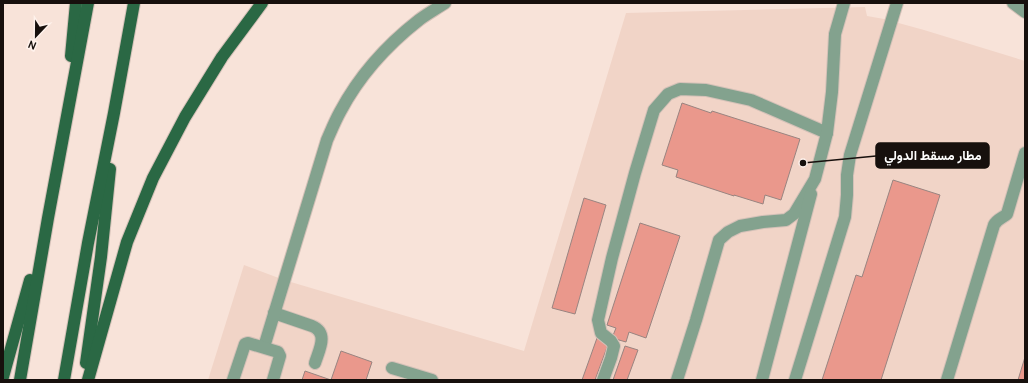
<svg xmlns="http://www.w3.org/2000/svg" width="1028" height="383" viewBox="0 0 1028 383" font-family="Cabin,Vazirmatn,sans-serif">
<rect width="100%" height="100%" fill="#f8e3d9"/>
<!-- built -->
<path fill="#f1d4c7" d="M 865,7 L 867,16 L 884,19 L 924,30 L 1025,61 L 1025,380 L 208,380 L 244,265 L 284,280 L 524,351 L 626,13 Z"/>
<!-- building -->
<g fill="#ea988c" stroke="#998480">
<path d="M 682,103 L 711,113 L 712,111 L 800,139 L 781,200 L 765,195 L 763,204 L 734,195 L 734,196 L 676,177 L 678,170 L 662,165 Z"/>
<path d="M 893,180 L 940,195 L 881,380 L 822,380 L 856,275 L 862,277 Z"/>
<path d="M 584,198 L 606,205 L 575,314 L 552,308 Z"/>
<path d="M 640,223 L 680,236 L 646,338 L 629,332 L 626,342 L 612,338 L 616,328 L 607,325 Z"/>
<path d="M 597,338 L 609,342 L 595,380 L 582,380 Z"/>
<path d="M 625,346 L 638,350 L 627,380 L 613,380 Z"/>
<path d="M 341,351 L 372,362 L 366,380 L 302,380 L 305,371 L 331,380 Z"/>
<path d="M 1025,357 L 1025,380 L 1018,380 Z"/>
</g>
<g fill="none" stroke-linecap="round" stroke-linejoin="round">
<defs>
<g id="minor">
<path d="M 1013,3 L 1025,12"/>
<path d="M 274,313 L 312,326 C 329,333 319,350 315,363"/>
<path d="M 264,347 L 327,140 C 331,131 335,121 340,112 C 359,76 387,45 419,20 C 427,14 436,9 445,3"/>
<path d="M 392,368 L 432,380"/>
<path d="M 233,380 L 245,344 L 248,343 L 278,352 L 280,356 L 273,380"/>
<path d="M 603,380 L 611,358 L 614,346 L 611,341 L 601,333 L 598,320 L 612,258 L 635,173 L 654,110 L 668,94 L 680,89 L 706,90 L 751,100 L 827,133"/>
<path d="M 677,380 L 696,320 L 719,240 L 728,232 L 740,226 L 763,222 L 786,220 L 794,214 L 815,179 L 827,133 L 832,92 L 835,34 L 844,3"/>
<path d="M 762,380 L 811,194"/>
<path d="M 795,380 L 845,217 L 847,195 L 847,175 L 850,155 L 897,3"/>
<path d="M 947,380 L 994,225 C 997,219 1003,218 1007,214 L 1025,153"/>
</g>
<g id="major">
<path d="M 71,56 L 76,3"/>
<path d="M 86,363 L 101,257 L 110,169"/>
<path d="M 3,377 L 30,280"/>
<path d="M 20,380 L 48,218 L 88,3"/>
<path d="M 64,380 L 88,243 L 114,113 L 134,3"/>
<path d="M 88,380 L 127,242 L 153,178 L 185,117 L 222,57 L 262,3"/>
</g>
</defs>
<!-- minor casing -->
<use href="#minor" stroke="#d4c1b8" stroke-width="14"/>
<!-- major casing -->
<use href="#major" stroke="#d4c1b8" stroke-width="14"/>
<!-- minor -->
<use href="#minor" stroke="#83a28e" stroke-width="12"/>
<!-- major -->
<use href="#major" stroke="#2a6844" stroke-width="12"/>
</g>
<!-- callouts -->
<path fill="none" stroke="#17100d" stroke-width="1.5" d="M803 163L876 156"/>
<circle fill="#17100d" stroke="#fff2ec" stroke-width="1.5" cx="803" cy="163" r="4"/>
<rect fill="#17100d" stroke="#17100d" stroke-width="1.5" x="876" y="143" width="113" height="25" rx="4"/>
<g font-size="13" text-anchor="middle" font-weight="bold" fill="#fff">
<text x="933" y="160">مطار مسقط الدولي</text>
</g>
<!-- border -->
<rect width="1028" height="383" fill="none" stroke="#17100d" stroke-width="8"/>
<!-- north arrow -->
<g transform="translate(36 36) rotate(202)" stroke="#fff2ec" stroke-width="3" paint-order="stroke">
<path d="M0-3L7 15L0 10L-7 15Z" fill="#17100d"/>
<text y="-6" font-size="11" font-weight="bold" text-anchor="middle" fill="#17100d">N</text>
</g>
</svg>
